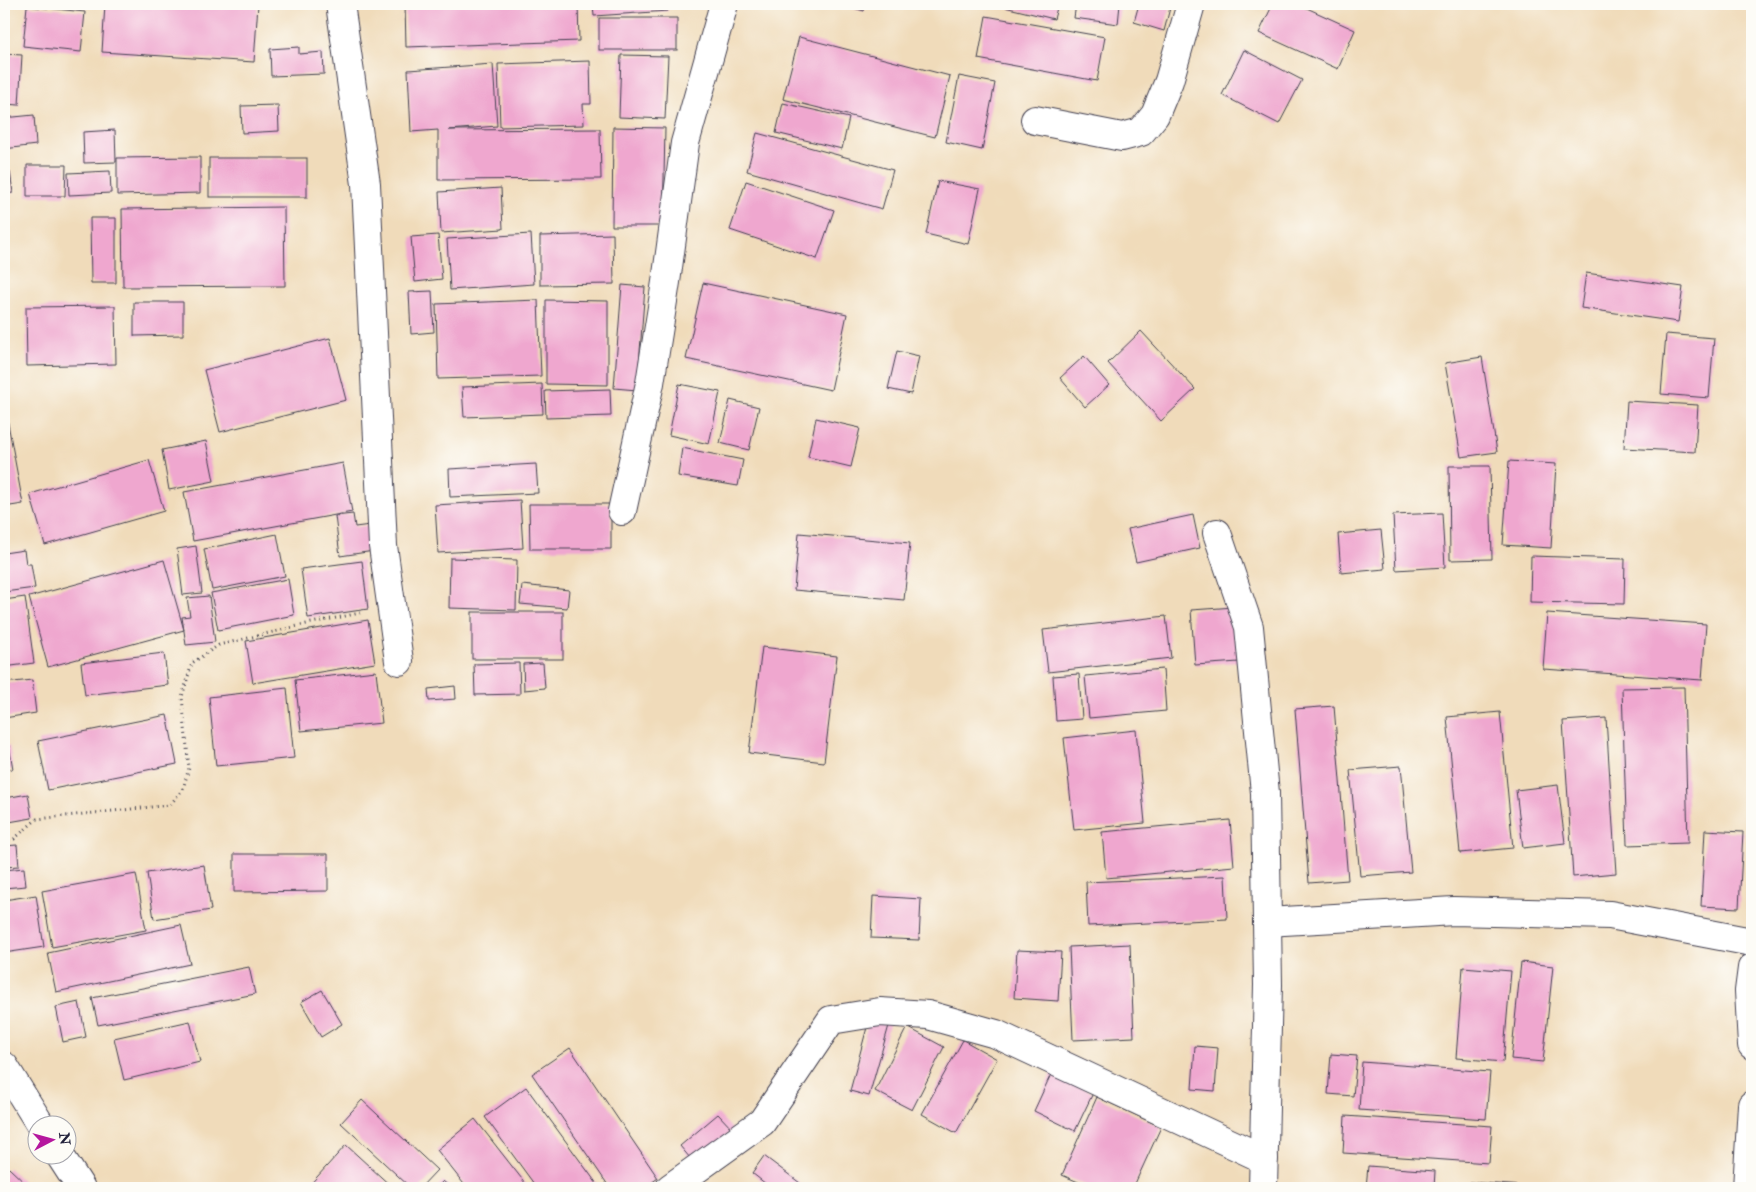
<svg xmlns="http://www.w3.org/2000/svg" width="1756" height="1192" viewBox="0 0 1756 1192" font-family="'IM FELL Double Pica',serif">
<rect width="100%" height="100%" fill="#fdfcf7"/>
<filter id="ink" filterUnits="userSpaceOnUse"><feTurbulence type="fractalNoise" baseFrequency=".02" numOctaves="2"/><feDisplacementMap in="SourceGraphic" scale="10" xChannelSelector="R" yChannelSelector="G"/><feConvolveMatrix kernelMatrix="1 2 1 2 8 2 1 2 1" color-interpolation-filters="sRGB"/></filter>
<filter id="wash" filterUnits="userSpaceOnUse"><feTurbulence type="fractalNoise" baseFrequency=".0096" numOctaves="4" result="noise"/><feDisplacementMap in="SourceGraphic" scale="20" xChannelSelector="R" yChannelSelector="G"/><feGaussianBlur stdDeviation="1.12" result="paint"/><feColorMatrix in="noise" values="0 0 0 0 0 0 0 0 0 0 0 0 0 0 0 0 0 1.4 0 .05"/><feComposite in="paint" operator="in"/></filter>
<g filter="url(#wash)">
<rect width="100%" height="100%" fill="#f0dbba"/>
<g id="blocks">
<!-- building -->
<g fill="#efa7cf">
<path d="M 64,4 L 87,4 L 87,7 L 64,5 Z"/>
<path d="M 105,4 L 258,4 L 254,62 L 102,52 Z"/>
<path d="M 405,4 L 578,4 L 579,41 L 406,47 Z"/>
<path d="M 593,4 L 668,4 L 668,11 L 594,16 Z"/>
<path d="M 839,4 L 866,4 L 864,11 Z"/>
<path d="M 992,4 L 1058,4 L 1054,19 Z"/>
<path d="M 1076,4 L 1120,4 L 1118,24 L 1074,18 Z"/>
<path d="M 1139,4 L 1171,4 L 1164,31 L 1134,22 Z"/>
<path d="M 1273,4 L 1298,4 L 1355,30 L 1338,69 L 1259,33 Z"/>
<path d="M 27,6 L 85,12 L 81,52 L 23,46 Z"/>
<path d="M 986,16 L 1105,37 L 1097,81 L 978,59 Z"/>
<rect x="599" y="18" width="78" height="32"/>
<path d="M 799,37 L 950,76 L 935,137 L 783,99 Z"/>
<path d="M 299,47 L 299,54 L 323,52 L 324,74 L 271,76 L 270,49 Z"/>
<path d="M 1244,50 L 1302,80 L 1279,124 L 1222,95 Z"/>
<path d="M 4,54 L 22,55 L 19,105 L 4,104 Z"/>
<path d="M 621,55 L 668,56 L 665,119 L 619,117 Z"/>
<path d="M 590,61 L 591,104 L 583,104 L 584,125 L 500,127 L 498,64 Z"/>
<path d="M 493,64 L 497,126 L 449,130 L 600,129 L 601,179 L 438,180 L 438,130 L 411,132 L 408,70 Z"/>
<path d="M 959,76 L 995,83 L 982,150 L 946,142 Z"/>
<path d="M 783,103 L 849,118 L 842,149 L 776,133 Z"/>
<path d="M 278,105 L 279,131 L 242,133 L 241,106 Z"/>
<path d="M 34,115 L 36,145 L 4,149 L 4,118 Z"/>
<path d="M 613,127 L 665,128 L 663,226 L 612,226 Z"/>
<path d="M 115,130 L 116,162 L 84,163 L 83,132 Z"/>
<path d="M 757,133 L 893,170 L 882,209 L 747,171 Z"/>
<path d="M 200,157 L 200,193 L 117,195 L 117,158 Z"/>
<rect x="209" y="158" width="98" height="39"/>
<path d="M 27,165 L 66,165 L 65,196 L 27,196 Z"/>
<path d="M 4,171 L 10,171 L 13,193 L 4,194 Z"/>
<path d="M 110,171 L 111,193 L 69,195 L 68,173 Z"/>
<path d="M 746,181 L 834,210 L 817,259 L 730,230 Z"/>
<path d="M 938,181 L 980,189 L 968,244 L 926,234 Z"/>
<path d="M 501,188 L 503,229 L 441,233 L 439,192 Z"/>
<path d="M 284,207 L 285,286 L 123,287 L 122,209 Z"/>
<path d="M 90,218 L 116,218 L 116,283 L 91,283 Z"/>
<path d="M 531,234 L 534,284 L 450,290 L 447,239 Z"/>
<path d="M 613,234 L 614,284 L 540,285 L 540,236 Z"/>
<path d="M 438,235 L 442,279 L 415,282 L 411,237 Z"/>
<path d="M 1586,273 L 1683,287 L 1678,322 L 1581,308 Z"/>
<path d="M 703,283 L 847,314 L 831,390 L 686,359 Z"/>
<path d="M 622,285 L 645,287 L 637,390 L 614,388 Z"/>
<path d="M 432,291 L 434,332 L 411,334 L 409,292 Z"/>
<path d="M 538,300 L 541,376 L 438,379 L 436,304 Z"/>
<path d="M 546,300 L 608,301 L 608,385 L 546,384 Z"/>
<path d="M 134,302 L 183,302 L 183,335 L 134,336 Z"/>
<path d="M 115,306 L 116,364 L 27,366 L 26,307 Z"/>
<path d="M 1141,331 L 1195,389 L 1161,421 L 1108,363 Z"/>
<path d="M 1666,334 L 1714,338 L 1709,398 L 1661,394 Z"/>
<path d="M 330,338 L 346,400 L 220,432 L 204,370 Z"/>
<path d="M 897,351 L 919,356 L 911,394 L 888,389 Z"/>
<path d="M 1084,356 L 1109,385 L 1085,407 L 1060,378 Z"/>
<path d="M 1482,357 L 1497,452 L 1461,457 L 1445,363 Z"/>
<path d="M 542,384 L 543,414 L 464,417 L 462,387 Z"/>
<path d="M 679,384 L 720,392 L 709,444 L 669,435 Z"/>
<path d="M 610,389 L 611,416 L 546,418 L 545,391 Z"/>
<path d="M 730,400 L 759,407 L 749,450 L 720,443 Z"/>
<path d="M 1627,401 L 1698,405 L 1695,452 L 1624,448 Z"/>
<path d="M 4,402 L 23,504 L 4,507 Z"/>
<path d="M 816,418 L 860,428 L 851,467 L 808,457 Z"/>
<path d="M 206,441 L 214,481 L 169,490 L 162,450 Z"/>
<path d="M 682,448 L 743,460 L 738,486 L 678,476 Z"/>
<path d="M 149,460 L 164,511 L 45,545 L 30,494 Z"/>
<path d="M 1509,461 L 1556,464 L 1551,548 L 1503,545 Z"/>
<path d="M 343,463 L 352,512 L 193,541 L 184,492 Z"/>
<path d="M 536,464 L 538,493 L 450,497 L 449,469 Z"/>
<path d="M 1449,466 L 1490,466 L 1492,559 L 1450,560 Z"/>
<path d="M 520,500 L 523,548 L 438,553 L 435,505 Z"/>
<path d="M 529,504 L 611,504 L 611,549 L 530,549 Z"/>
<path d="M 1442,513 L 1445,567 L 1396,570 L 1393,515 Z"/>
<path d="M 353,514 L 355,527 L 378,524 L 381,550 L 340,556 L 335,516 Z"/>
<path d="M 1193,515 L 1200,548 L 1136,562 L 1128,529 Z"/>
<path d="M 1381,530 L 1385,569 L 1341,573 L 1338,534 Z"/>
<path d="M 799,533 L 910,543 L 904,600 L 794,590 Z"/>
<path d="M 277,534 L 285,576 L 212,590 L 204,549 Z"/>
<path d="M 196,546 L 202,593 L 183,595 L 177,549 Z"/>
<path d="M 24,550 L 26,564 L 31,564 L 35,588 L 4,592 L 4,553 Z"/>
<path d="M 1531,556 L 1625,559 L 1624,604 L 1530,602 Z"/>
<path d="M 450,558 L 517,560 L 516,610 L 449,608 Z"/>
<path d="M 164,560 L 184,630 L 48,667 L 29,597 Z"/>
<path d="M 362,561 L 368,609 L 308,618 L 301,569 Z"/>
<path d="M 288,579 L 294,615 L 218,630 L 211,593 Z"/>
<path d="M 522,585 L 569,590 L 567,608 L 520,604 Z"/>
<path d="M 209,596 L 215,642 L 186,645 L 182,617 L 190,616 L 187,598 Z"/>
<path d="M 25,597 L 34,663 L 4,667 L 4,600 Z"/>
<path d="M 1235,607 L 1239,662 L 1195,665 L 1191,610 Z"/>
<rect x="472" y="612" width="91" height="47"/>
<path d="M 1547,613 L 1706,624 L 1702,680 L 1543,669 Z"/>
<path d="M 1166,616 L 1171,658 L 1048,672 L 1043,630 Z"/>
<path d="M 368,620 L 375,663 L 253,683 L 246,641 Z"/>
<path d="M 762,647 L 837,656 L 824,762 L 749,753 Z"/>
<path d="M 164,653 L 168,685 L 85,695 L 81,663 Z"/>
<path d="M 519,663 L 520,694 L 475,695 L 474,664 Z"/>
<path d="M 543,663 L 545,688 L 524,690 L 523,664 Z"/>
<path d="M 1163,669 L 1166,711 L 1089,718 L 1085,676 Z"/>
<path d="M 376,671 L 382,723 L 301,731 L 295,680 Z"/>
<path d="M 1079,674 L 1082,719 L 1056,721 L 1053,676 Z"/>
<path d="M 32,680 L 36,713 L 4,718 L 4,683 Z"/>
<path d="M 455,686 L 456,699 L 429,701 L 428,689 Z"/>
<path d="M 1684,687 L 1688,843 L 1627,845 L 1622,688 Z"/>
<path d="M 287,688 L 294,758 L 216,766 L 209,697 Z"/>
<path d="M 1334,706 L 1348,880 L 1309,883 L 1295,709 Z"/>
<path d="M 1500,712 L 1513,848 L 1460,853 L 1447,717 Z"/>
<path d="M 167,715 L 177,764 L 48,790 L 38,741 Z"/>
<path d="M 1606,718 L 1616,873 L 1573,877 L 1563,721 Z"/>
<path d="M 1136,730 L 1145,823 L 1074,830 L 1064,738 Z"/>
<path d="M 4,746 L 9,746 L 13,769 L 4,770 Z"/>
<path d="M 1401,766 L 1411,872 L 1360,876 L 1350,770 Z"/>
<path d="M 1558,785 L 1565,843 L 1523,848 L 1516,790 Z"/>
<path d="M 28,794 L 32,818 L 9,822 L 5,798 Z"/>
<path d="M 1230,820 L 1234,866 L 1106,878 L 1102,832 Z"/>
<path d="M 1705,830 L 1743,832 L 1739,908 L 1701,906 Z"/>
<path d="M 17,845 L 19,866 L 4,867 L 4,846 Z"/>
<path d="M 234,854 L 328,854 L 328,891 L 234,892 Z"/>
<path d="M 204,865 L 211,910 L 154,919 L 147,873 Z"/>
<path d="M 24,868 L 26,886 L 4,888 L 4,870 Z"/>
<path d="M 136,874 L 146,930 L 52,947 L 42,891 Z"/>
<path d="M 1225,876 L 1227,919 L 1088,926 L 1086,882 Z"/>
<path d="M 36,895 L 44,947 L 4,953 L 4,900 Z"/>
<path d="M 873,896 L 921,899 L 919,940 L 871,938 Z"/>
<path d="M 181,925 L 190,964 L 56,992 L 48,953 Z"/>
<path d="M 1130,944 L 1134,1037 L 1073,1040 L 1069,947 Z"/>
<path d="M 1017,950 L 1061,952 L 1058,1001 L 1014,998 Z"/>
<path d="M 1521,962 L 1553,966 L 1543,1062 L 1511,1059 Z"/>
<path d="M 249,967 L 255,994 L 98,1025 L 92,998 Z"/>
<path d="M 1463,967 L 1511,971 L 1503,1062 L 1456,1058 Z"/>
<path d="M 322,990 L 342,1024 L 321,1037 L 301,1002 Z"/>
<path d="M 79,1002 L 86,1037 L 63,1042 L 56,1007 Z"/>
<path d="M 870,1016 L 890,1022 L 869,1096 L 850,1091 Z"/>
<path d="M 190,1021 L 200,1062 L 124,1080 L 114,1038 Z"/>
<path d="M 907,1027 L 944,1047 L 912,1110 L 875,1091 Z"/>
<path d="M 963,1040 L 997,1059 L 956,1133 L 922,1114 Z"/>
<path d="M 1195,1046 L 1218,1048 L 1215,1091 L 1192,1089 Z"/>
<path d="M 570,1048 L 658,1178 L 644,1188 L 610,1188 L 532,1074 Z"/>
<path d="M 1331,1054 L 1357,1056 L 1353,1096 L 1328,1094 Z"/>
<path d="M 1362,1062 L 1490,1072 L 1486,1119 L 1359,1110 Z"/>
<path d="M 1052,1072 L 1093,1093 L 1075,1131 L 1034,1111 Z"/>
<path d="M 526,1087 L 600,1188 L 537,1188 L 485,1117 Z"/>
<path d="M 1097,1097 L 1161,1127 L 1133,1188 L 1092,1188 L 1062,1175 Z"/>
<path d="M 362,1100 L 437,1170 L 420,1188 L 411,1188 L 341,1123 Z"/>
<path d="M 718,1114 L 733,1130 L 695,1164 L 680,1146 Z"/>
<path d="M 1345,1116 L 1492,1126 L 1489,1163 L 1343,1153 Z"/>
<path d="M 475,1119 L 529,1188 L 467,1188 L 437,1150 Z"/>
<path d="M 346,1145 L 393,1188 L 307,1188 Z"/>
<path d="M 764,1156 L 800,1183 L 796,1188 L 771,1188 L 752,1173 Z"/>
<path d="M 1368,1166 L 1435,1171 L 1434,1188 L 1366,1188 Z"/>
<path d="M 9,1168 L 30,1188 L 4,1188 L 4,1173 Z"/>
<path d="M 443,1181 L 451,1188 L 436,1188 Z"/>
<path d="M 1470,1182 L 1536,1187 L 1536,1188 L 1470,1188 Z"/>
</g>
</g>
</g>
<g filter="url(#ink)">
<use href="#blocks" fill-opacity="0" stroke="#413e4e" stroke-width="1"/>
<g fill="none" stroke-linecap="round" stroke-linejoin="round">
<defs>
<g id="minor">
<path d="M 340,4 L 366,184 L 383,546 L 399,661"/>
<path d="M 1035,120 L 1122,137 L 1141,132 L 1155,115 L 1169,81 L 1191,4"/>
<path d="M 622,511 L 650,383 L 666,282 L 685,143 L 724,4"/>
<path d="M 1217,533 L 1249,627 L 1265,793 L 1268,985 L 1263,1188"/>
<path d="M 1267,922 L 1454,911 L 1610,915 L 1752,942"/>
<path d="M 1752,968 L 1749,991 L 1752,1045"/>
<path d="M 4,1066 L 40,1124"/>
<path d="M 59,1154 L 81,1188"/>
<path d="M 670,1188 L 762,1122 L 831,1020 L 880,1012 L 928,1015 L 996,1034 L 1264,1159"/>
<path d="M 1747,1188 L 1752,1105"/>
</g>
</defs>
<!-- minor casing -->
<use href="#minor" stroke="#413e4e" stroke-width="30"/>
<!-- path -->
<path stroke="#413e4e" stroke-width="3" stroke-dasharray="1 4" stroke-linecap="butt" d="M 4,840 L 14,839 L 37,819 L 170,805 L 183,789 L 189,768 L 182,697 L 192,663 L 219,645 L 302,625 L 360,613"/>
<!-- minor -->
<use href="#minor" stroke="#fff" stroke-width="28"/>
</g>
</g>
<!-- margin -->
<rect width="1756" height="1192" fill="none" stroke="#fdfcf7" stroke-width="20"/>
<!-- north arrow -->
<g transform="translate(52 1140) rotate(84)"><circle r="24" fill="#fdfcf7" stroke="#a5a5ac"/>
<path d="M0-4L9 19L0 12L-9 19Z" fill="#b5179e"/>
<text y="-8" font-size="14" font-weight="bold" text-anchor="middle" fill="#22223b">N</text>
</g>
</svg>
